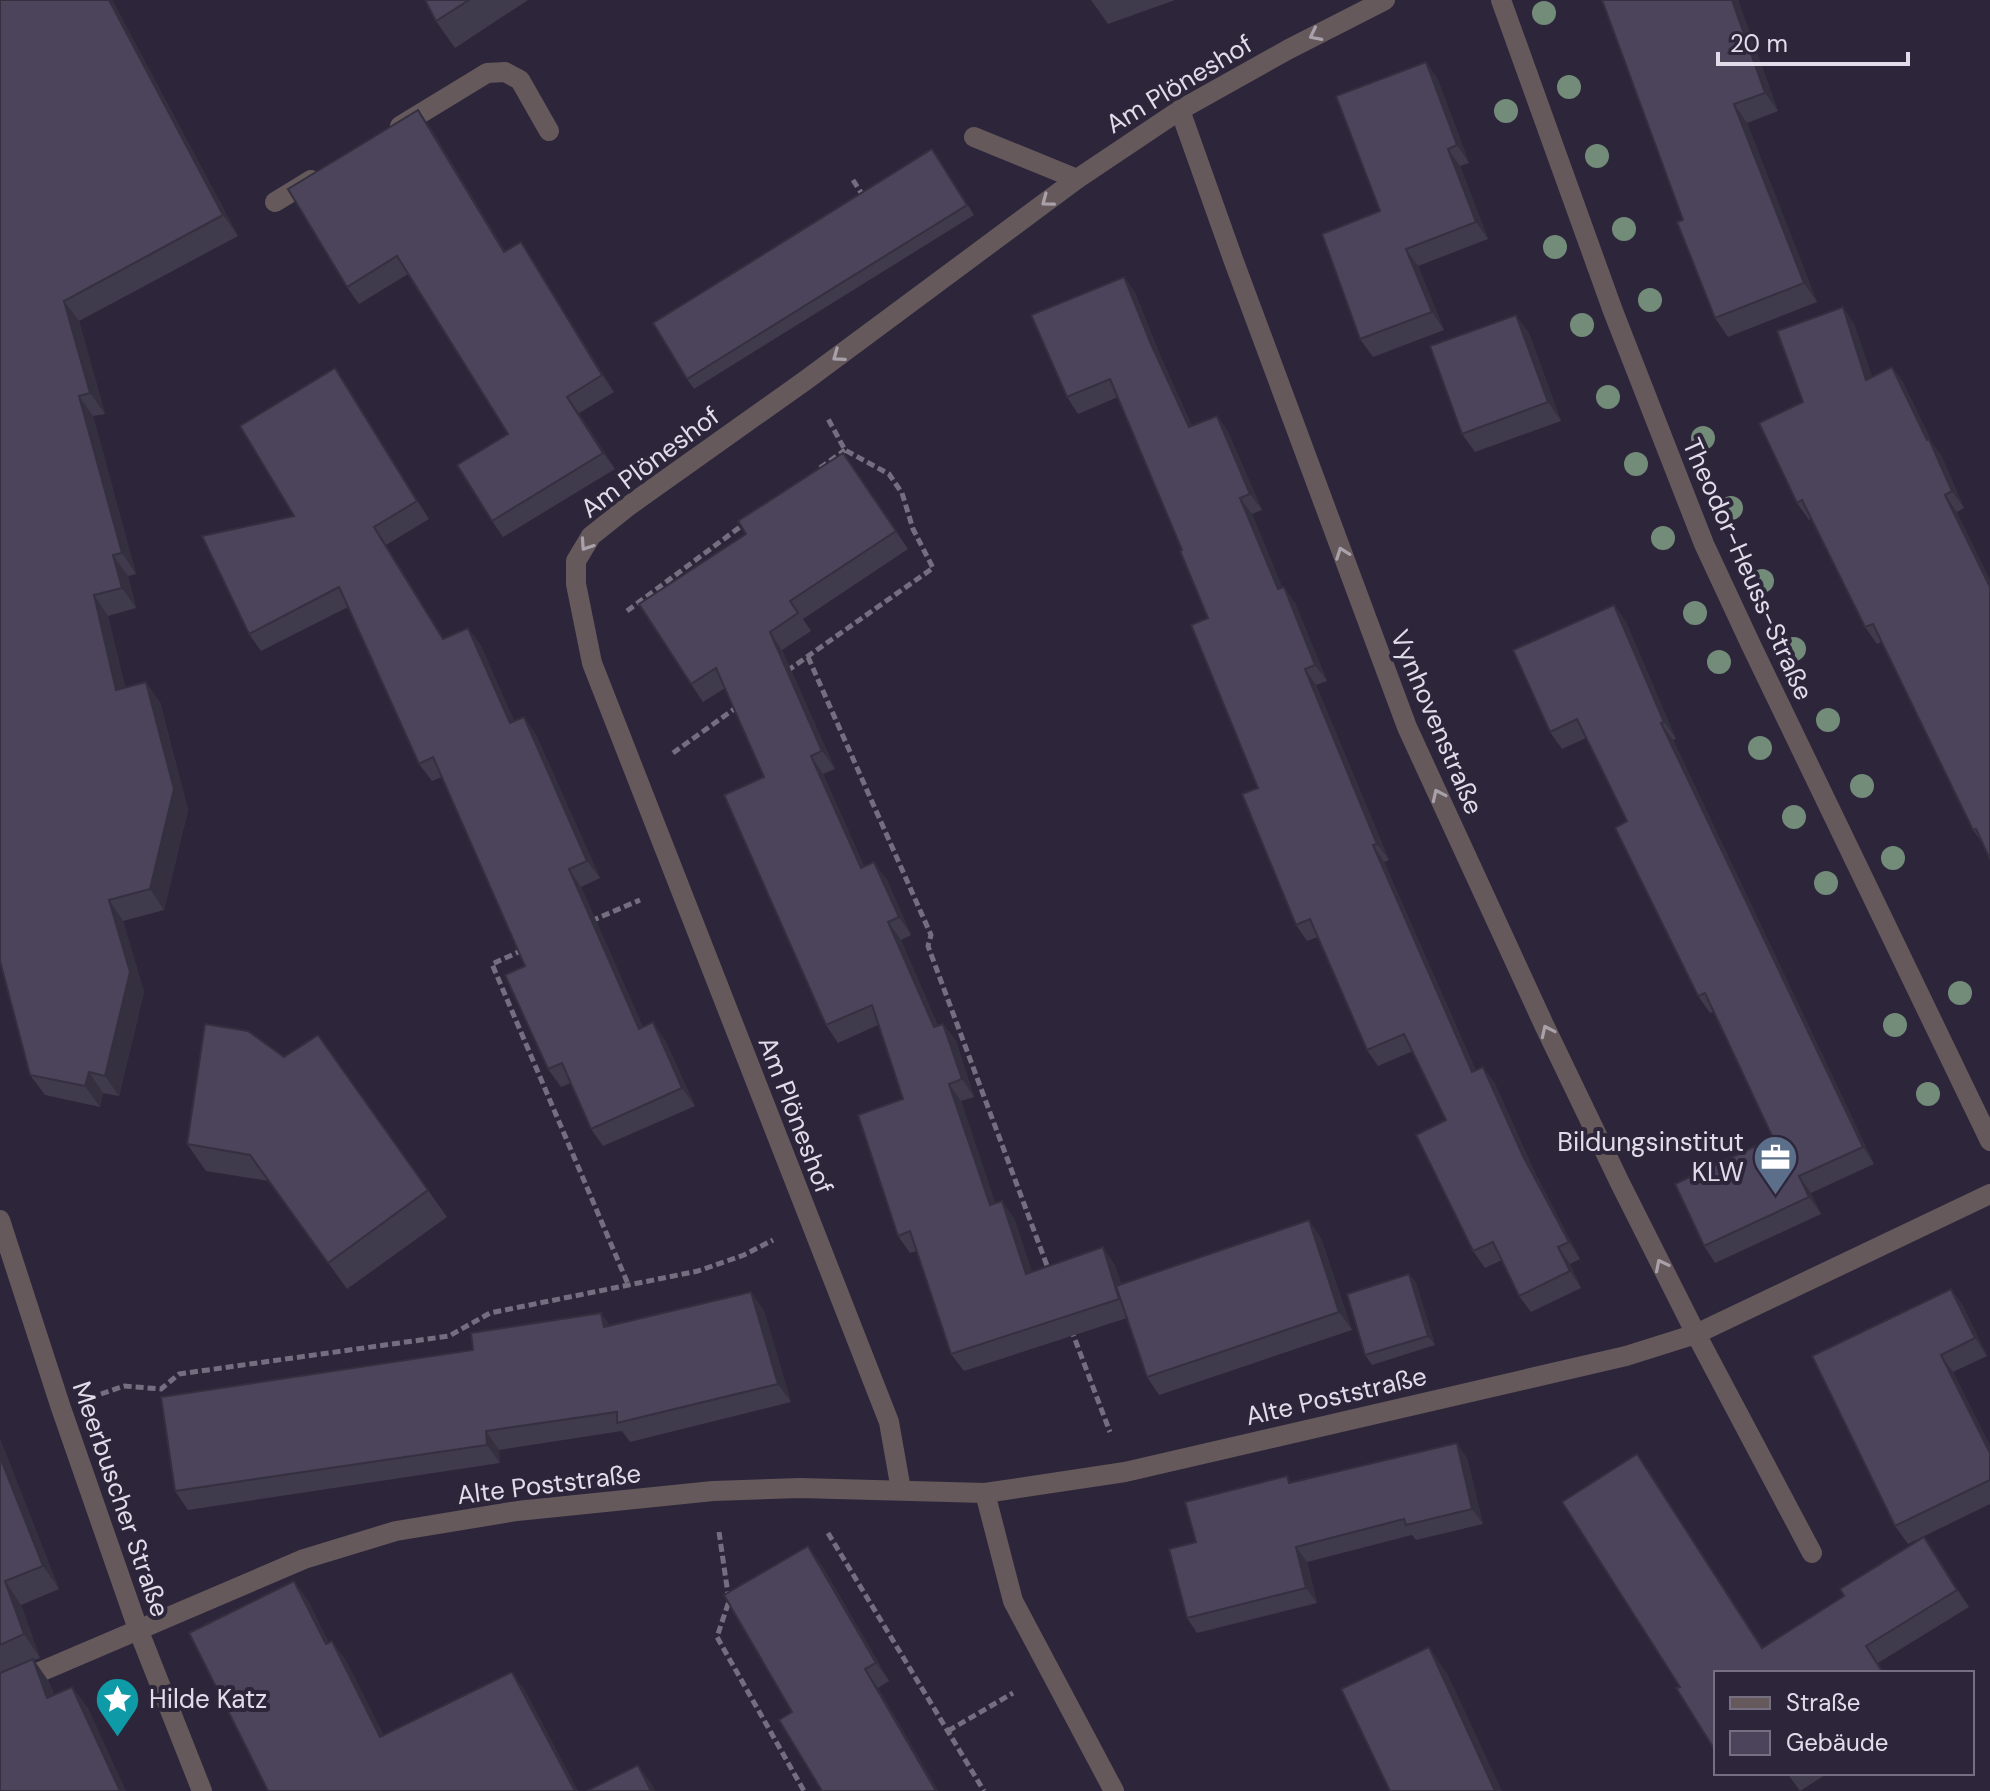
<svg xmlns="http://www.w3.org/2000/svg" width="1990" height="1791" viewBox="0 0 1990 1791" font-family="'DM Sans',sans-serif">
<rect width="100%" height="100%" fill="#2d263b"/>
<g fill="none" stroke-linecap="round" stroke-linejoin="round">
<!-- path -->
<g stroke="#746e80" stroke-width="5" stroke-dasharray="8 4" stroke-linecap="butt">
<path d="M 853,180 L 865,199"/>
<path d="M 820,468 L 845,450"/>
<path d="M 627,611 L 744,524"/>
<path d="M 808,657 L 931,935 L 928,946 L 1049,1271"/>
<path d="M 787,671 L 933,568 L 913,529 L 902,493 L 889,474 L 845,450 L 827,417"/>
<path d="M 673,753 L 737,707"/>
<path d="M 591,921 L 640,900"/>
<path d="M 523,950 L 492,964 L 628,1284"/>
<path d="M 1071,1329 L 1110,1432"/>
<path d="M 101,1394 L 124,1386 L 161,1389 L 179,1374 L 449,1336 L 490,1313 L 698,1271 L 744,1255 L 773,1240"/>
<path d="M 719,1532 L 729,1601 L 717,1637 L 804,1791"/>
<path d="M 828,1533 L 984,1791"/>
<path d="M 948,1731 L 1013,1693"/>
</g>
<!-- minor -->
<g stroke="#66595c" stroke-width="20">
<path d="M 1501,0 L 1613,311 L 1704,544 L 1751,645 L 1990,1141"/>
<path d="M 1180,110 L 1233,259 L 1407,727 L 1545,1027 L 1620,1183 L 1696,1334 L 1812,1553"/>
<path d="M 400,126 L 487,73 L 505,72 L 520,80 L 549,131"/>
<path d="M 974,137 L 1077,179"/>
<path d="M 275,202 L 311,180"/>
<path d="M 0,1220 L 61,1408 L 138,1629 L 202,1791"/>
<path d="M 901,1490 L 889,1422 L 592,663 L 576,584 L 576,561 L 591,536 L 630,505 L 806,380 L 1077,179 L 1180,110 L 1289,49 L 1385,0"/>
<path d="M 985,1493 L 1013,1601 L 1114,1791"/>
<path d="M 0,1689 L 304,1559 L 396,1531 L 517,1511 L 713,1491 L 800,1488 L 985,1493 L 1125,1472 L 1626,1356 L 1696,1334 L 1990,1194"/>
</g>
</g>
<!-- trees -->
<g fill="#738b79">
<circle cx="1544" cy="13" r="12"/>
<circle cx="1569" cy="87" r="12"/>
<circle cx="1506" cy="111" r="12"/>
<circle cx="1597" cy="156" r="12"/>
<circle cx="1624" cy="229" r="12"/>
<circle cx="1555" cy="247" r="12"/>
<circle cx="1650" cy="300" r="12"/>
<circle cx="1582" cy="325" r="12"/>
<circle cx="1608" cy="397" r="12"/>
<circle cx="1703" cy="438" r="12"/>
<circle cx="1636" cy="464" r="12"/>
<circle cx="1731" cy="508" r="12"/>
<circle cx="1663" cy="538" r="12"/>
<circle cx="1762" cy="581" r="12"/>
<circle cx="1695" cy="613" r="12"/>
<circle cx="1794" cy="649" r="12"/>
<circle cx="1719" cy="662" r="12"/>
<circle cx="1828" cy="720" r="12"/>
<circle cx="1760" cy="748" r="12"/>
<circle cx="1862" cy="786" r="12"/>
<circle cx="1794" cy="817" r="12"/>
<circle cx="1893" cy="858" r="12"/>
<circle cx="1826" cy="883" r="12"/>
<circle cx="1960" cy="993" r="12"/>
<circle cx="1895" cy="1025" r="12"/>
<circle cx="1928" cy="1094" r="12"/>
</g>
<!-- wall -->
<g fill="#403a4d">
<path d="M 0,0 L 112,0 L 238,236 L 79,321 L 105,414 L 93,416 L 136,574 L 128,576 L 136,608 L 108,616 L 125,687 L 160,702 L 188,810 L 164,910 L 123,921 L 144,992 L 119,1096 L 103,1093 L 100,1107 L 45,1095 L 30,1075 Z"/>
<path d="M 425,0 L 528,0 L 455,48 L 436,21 Z"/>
<path d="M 1091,0 L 1175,0 L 1108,24 Z"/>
<path d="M 1738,0 L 1778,111 L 1747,123 L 1817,302 L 1728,337 L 1715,318 L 1683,220 Z"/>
<path d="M 1426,62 L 1438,80 L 1469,163 L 1460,166 L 1488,239 L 1418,266 L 1444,330 L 1373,357 L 1360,339 L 1380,211 Z"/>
<path d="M 418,110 L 430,127 L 505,251 L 521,242 L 532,259 L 614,392 L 579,413 L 615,469 L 503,537 L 492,521 L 508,434 L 408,274 L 359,304 L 347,287 Z"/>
<path d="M 939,159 L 974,215 L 694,389 L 687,379 Z"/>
<path d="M 1124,277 L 1135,293 L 1162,360 L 1192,426 L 1217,416 L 1228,432 L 1262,510 L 1252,514 L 1282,587 L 1295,603 L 1327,681 L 1316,685 L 1389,860 L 1384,862 L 1476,1071 L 1483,1067 L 1495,1084 L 1535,1173 L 1580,1259 L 1570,1264 L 1581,1288 L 1531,1312 L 1519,1296 L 1502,1260 L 1485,1268 L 1473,1251 L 1446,1120 L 1413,1051 L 1378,1066 L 1367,1050 L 1318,937 L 1307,941 L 1296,925 L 1258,788 L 1208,618 L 1182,550 L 1118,397 L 1078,414 L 1067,397 Z"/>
<path d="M 1854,324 L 1872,377 L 1892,367 L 1904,384 L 1933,445 L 1941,455 L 1964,508 L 1957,512 L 1984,845 L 1973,830 L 1881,642 L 1877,644 L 1865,627 L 1811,518 L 1809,520 L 1797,503 L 1803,402 Z"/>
<path d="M 1529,333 L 1561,421 L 1475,452 L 1462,434 Z"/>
<path d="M 335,368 L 347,386 L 429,519 L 386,545 L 444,639 L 468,628 L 481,646 L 514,721 L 524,717 L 536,735 L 600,878 L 581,887 L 643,1027 L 665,1040 L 695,1106 L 603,1146 L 591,1129 L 571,1083 L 561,1087 L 548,1069 L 525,966 L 442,777 L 432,781 L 419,764 L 348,607 L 261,651 L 249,634 L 294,516 Z"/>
<path d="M 843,453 L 908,549 L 803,619 L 811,631 L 782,650 L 835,769 L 823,774 L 864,866 L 887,880 L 911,935 L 901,940 L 938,1026 L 943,1024 L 956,1041 L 974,1097 L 961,1101 L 995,1203 L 1014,1218 L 1032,1272 L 1115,1265 L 1121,1284 L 1321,1238 L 1352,1330 L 1159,1395 L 1147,1377 L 1127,1318 L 964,1371 L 951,1354 L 917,1251 L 910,1253 L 898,1236 L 903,1099 L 878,1025 L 838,1043 L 826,1025 L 764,777 L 725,688 L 703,702 L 691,684 L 746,534 Z"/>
<path d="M 1614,605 L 1626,622 L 1676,739 L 1673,740 L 1874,1164 L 1811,1193 L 1821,1214 L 1715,1263 L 1704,1246 L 1773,1138 L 1713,1012 L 1710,1013 L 1698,996 L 1627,821 L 1586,738 L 1562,749 L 1550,732 Z"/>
<path d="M 318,1035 L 447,1217 L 347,1289 L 269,1181 L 206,1171 L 187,1144 L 284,1057 Z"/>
<path d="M 1409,1274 L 1416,1283 L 1435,1345 L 1372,1365 L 1365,1355 Z"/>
<path d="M 1951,1289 L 1963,1306 L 1987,1356 L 1953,1372 L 1990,1446 L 1990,1504 L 1908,1544 L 1895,1526 Z"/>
<path d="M 751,1292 L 764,1311 L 791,1402 L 630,1442 L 622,1431 L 499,1450 L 500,1463 L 188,1510 L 175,1491 L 473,1350 L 601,1313 L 610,1326 Z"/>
<path d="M 0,1439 L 59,1589 L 21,1605 L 40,1658 L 34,1660 L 49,1682 L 54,1695 L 72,1687 L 89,1710 L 0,1791 Z"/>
<path d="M 1637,1454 L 1763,1648 L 1844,1596 L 1924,1537 L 1969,1607 L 1878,1663 L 1884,1673 L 1716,1673 L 1680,1687 Z"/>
<path d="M 1467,1458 L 1483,1524 L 1416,1540 L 1412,1535 L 1307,1562 L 1317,1603 L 1197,1633 L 1187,1618 L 1196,1542 L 1292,1483 Z"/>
<path d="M 821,1564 L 889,1681 L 878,1688 L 938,1791 L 822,1791 Z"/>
<path d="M 1787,1773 L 1828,1773 L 1800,1791 Z"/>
</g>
<!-- shaded-wall -->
<g fill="#34303f">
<path d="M 109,0 L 112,0 L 238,236 L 223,215 Z"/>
<path d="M 1732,0 L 1738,0 L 1778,111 L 1765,93 Z"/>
<path d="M 1426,62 L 1438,80 L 1469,163 L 1457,145 Z"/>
<path d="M 1734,104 L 1747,123 L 1817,302 L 1804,283 Z"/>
<path d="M 418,110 L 430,127 L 516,269 L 504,252 Z"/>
<path d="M 1448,149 L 1460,166 L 1488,239 L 1476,222 Z"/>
<path d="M 521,242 L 532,259 L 614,392 L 602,375 Z"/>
<path d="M 1406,249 L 1418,266 L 1444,330 L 1432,312 Z"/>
<path d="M 1124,277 L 1135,293 L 1162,360 L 1200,444 L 1189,427 L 1151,344 Z"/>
<path d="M 64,301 L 79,321 L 105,414 L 90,393 Z"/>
<path d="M 1843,307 L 1854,324 L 1878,396 L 1866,380 Z"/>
<path d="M 1516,315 L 1529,333 L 1561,421 L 1548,402 Z"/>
<path d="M 1892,367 L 1904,384 L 1933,445 L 1941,455 L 1964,508 L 1952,491 Z"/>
<path d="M 335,368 L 347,386 L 429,519 L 417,501 Z"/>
<path d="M 79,396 L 93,416 L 136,574 L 122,553 Z"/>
<path d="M 567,397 L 579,413 L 615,469 L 603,453 Z"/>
<path d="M 1217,416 L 1228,432 L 1262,510 L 1250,494 Z"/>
<path d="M 1945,495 L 1957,512 L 1990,580 L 1990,587 Z"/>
<path d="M 1240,498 L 1252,514 L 1290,606 L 1278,589 Z"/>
<path d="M 374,527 L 386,545 L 455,657 L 443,639 Z"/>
<path d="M 113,555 L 128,576 L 136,608 L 122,588 Z"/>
<path d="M 1284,587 L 1295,603 L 1327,681 L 1315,665 Z"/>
<path d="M 94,595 L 108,616 L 130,710 L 116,690 Z"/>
<path d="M 1614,605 L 1626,622 L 1676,739 L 1664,722 Z"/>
<path d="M 468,628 L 481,646 L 523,741 L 510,723 Z"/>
<path d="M 770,632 L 782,650 L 835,769 L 822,751 Z"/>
<path d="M 1305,669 L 1316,685 L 1389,860 L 1377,844 Z"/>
<path d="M 146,682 L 160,702 L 188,810 L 164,910 L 150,889 Z"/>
<path d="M 524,717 L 536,735 L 600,878 L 587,861 Z"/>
<path d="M 1661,723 L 1673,740 L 1874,1164 L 1863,1147 Z"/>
<path d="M 811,756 L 823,774 L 873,886 L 861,868 Z"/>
<path d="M 1373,845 L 1384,862 L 1484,1089 L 1472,1072 Z"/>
<path d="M 874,862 L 887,880 L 911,935 L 899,917 Z"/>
<path d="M 569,869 L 581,887 L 652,1047 L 639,1029 Z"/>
<path d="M 109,900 L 123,921 L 144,992 L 119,1096 L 105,1076 Z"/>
<path d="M 888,922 L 901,940 L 946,1045 L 934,1027 Z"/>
<path d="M 653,1022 L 665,1040 L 695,1106 L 682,1088 Z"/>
<path d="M 943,1024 L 956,1041 L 974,1097 L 962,1079 Z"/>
<path d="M 1483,1067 L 1495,1084 L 1535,1173 L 1580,1259 L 1569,1242 L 1523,1156 Z"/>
<path d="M 89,1072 L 103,1093 L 100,1107 L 85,1086 Z"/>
<path d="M 949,1084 L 961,1101 L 1002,1223 L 990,1205 Z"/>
<path d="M 1799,1176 L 1811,1193 L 1821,1214 L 1809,1197 Z"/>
<path d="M 1002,1201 L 1014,1218 L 1039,1292 L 1026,1274 Z"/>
<path d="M 1309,1220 L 1321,1238 L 1352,1330 L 1339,1312 Z"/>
<path d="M 1103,1247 L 1115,1265 L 1132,1316 L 1119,1299 Z"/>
<path d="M 1558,1247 L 1570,1264 L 1581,1288 L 1570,1271 Z"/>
<path d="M 1409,1274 L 1416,1283 L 1435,1345 L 1428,1336 Z"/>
<path d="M 1951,1289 L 1963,1306 L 1987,1356 L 1975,1338 Z"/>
<path d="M 751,1292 L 764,1311 L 791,1402 L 778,1384 Z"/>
<path d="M 601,1313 L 614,1332 L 604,1327 Z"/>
<path d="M 1941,1355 L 1953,1372 L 1990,1446 L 1990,1453 Z"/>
<path d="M 486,1431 L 499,1450 L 500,1463 L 487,1445 Z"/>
<path d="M 0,1439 L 59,1589 L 43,1566 L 0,1457 Z"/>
<path d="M 1457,1443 L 1467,1458 L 1483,1524 L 1472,1509 Z"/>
<path d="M 1637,1454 L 1649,1471 L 1774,1665 L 1762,1648 Z"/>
<path d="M 1924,1537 L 1936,1554 L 1969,1607 L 1957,1590 Z"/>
<path d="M 808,1546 L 821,1564 L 889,1681 L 876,1663 Z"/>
<path d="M 1296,1547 L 1307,1562 L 1317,1603 L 1306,1588 Z"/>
<path d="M 5,1581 L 21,1605 L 40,1658 L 24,1634 Z"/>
<path d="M 294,1581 L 309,1602 L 340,1665 L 326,1644 Z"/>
<path d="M 332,1641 L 347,1662 L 395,1758 L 380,1737 Z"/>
<path d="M 1429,1647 L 1448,1675 L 1502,1791 L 1495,1791 Z"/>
<path d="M 33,1659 L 49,1682 L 63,1721 L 47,1698 Z"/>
<path d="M 865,1669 L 878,1688 L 938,1791 L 936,1791 Z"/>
<path d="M 512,1672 L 526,1692 L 578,1791 L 575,1791 Z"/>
<path d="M 72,1687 L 89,1710 L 126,1791 L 120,1791 Z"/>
<path d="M 638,1765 L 653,1786 L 655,1791 L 651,1791 Z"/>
</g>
<!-- building -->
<g fill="#4b445a" stroke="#34303f" stroke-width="2">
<path d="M 0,0 L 109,0 L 223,215 L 64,301 L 90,393 L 79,396 L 122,553 L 113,555 L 122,588 L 94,595 L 116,690 L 146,682 L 174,789 L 150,889 L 109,900 L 130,972 L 105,1076 L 89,1072 L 85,1086 L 30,1075 L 0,961 Z"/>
<path d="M 425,0 L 469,0 L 436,21 Z"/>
<path d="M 1602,0 L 1732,0 L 1765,93 L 1734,104 L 1804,283 L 1715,318 L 1677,222 L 1683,220 Z"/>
<path d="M 1426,62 L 1457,145 L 1448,149 L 1476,222 L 1406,249 L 1432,312 L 1360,339 L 1322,234 L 1380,211 L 1336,96 Z"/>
<path d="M 418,110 L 504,252 L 521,242 L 602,375 L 567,397 L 603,453 L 492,521 L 457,465 L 508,434 L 397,256 L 347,287 L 288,189 Z"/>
<path d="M 932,149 L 967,205 L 687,379 L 653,323 Z"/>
<path d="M 1124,277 L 1151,344 L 1189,427 L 1217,416 L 1250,494 L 1240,498 L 1278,589 L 1284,587 L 1315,665 L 1305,669 L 1377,844 L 1373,845 L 1472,1072 L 1483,1067 L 1523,1156 L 1569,1242 L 1558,1247 L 1570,1271 L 1519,1296 L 1493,1242 L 1473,1251 L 1416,1135 L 1446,1120 L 1404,1034 L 1367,1050 L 1310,919 L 1296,925 L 1242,794 L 1258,788 L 1191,625 L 1208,618 L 1180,551 L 1182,550 L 1110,379 L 1067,397 L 1031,315 Z"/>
<path d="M 1843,307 L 1866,380 L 1892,367 L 1927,440 L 1929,439 L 1952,491 L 1945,495 L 1990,587 L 1990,859 L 1976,829 L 1973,830 L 1873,624 L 1865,627 L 1802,500 L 1797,503 L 1759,423 L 1803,402 L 1777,331 Z"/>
<path d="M 1516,315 L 1548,402 L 1462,434 L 1430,346 Z"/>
<path d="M 335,368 L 417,501 L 374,527 L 443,639 L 468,628 L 510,723 L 524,717 L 587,861 L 569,869 L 639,1029 L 653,1022 L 682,1088 L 591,1129 L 562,1063 L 548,1069 L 505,975 L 525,966 L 433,757 L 419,764 L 339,587 L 249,634 L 202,536 L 294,516 L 240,426 Z"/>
<path d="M 843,453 L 896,531 L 790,601 L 798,613 L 770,632 L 822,751 L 811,756 L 861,868 L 874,862 L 899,917 L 888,922 L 934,1027 L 943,1024 L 962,1079 L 949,1084 L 990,1205 L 1002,1201 L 1026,1274 L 1103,1247 L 1119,1299 L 951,1354 L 910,1231 L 898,1236 L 858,1115 L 903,1099 L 872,1005 L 826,1025 L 724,795 L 764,777 L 716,668 L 691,684 L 639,604 L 746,534 L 738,521 Z"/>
<path d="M 1614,605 L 1664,722 L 1661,723 L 1863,1147 L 1799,1176 L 1809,1197 L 1704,1246 L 1675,1184 L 1773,1138 L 1705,993 L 1698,996 L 1615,828 L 1627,821 L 1577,719 L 1550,732 L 1513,650 Z"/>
<path d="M 205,1024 L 248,1031 L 284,1057 L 318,1035 L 428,1190 L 328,1263 L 250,1155 L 187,1144 Z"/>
<path d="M 1309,1220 L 1339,1312 L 1147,1377 L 1116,1286 Z"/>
<path d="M 1409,1274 L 1428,1336 L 1365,1355 L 1347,1294 Z"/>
<path d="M 1951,1289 L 1975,1338 L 1941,1355 L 1990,1453 L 1990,1480 L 1895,1526 L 1812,1356 Z"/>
<path d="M 751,1292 L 778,1384 L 617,1423 L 617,1412 L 486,1431 L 487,1445 L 175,1491 L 161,1397 L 473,1350 L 471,1333 L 601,1313 L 604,1327 Z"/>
<path d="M 1457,1443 L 1472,1509 L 1406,1525 L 1404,1519 L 1296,1547 L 1306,1588 L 1187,1618 L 1169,1549 L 1196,1542 L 1185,1502 L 1287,1476 L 1289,1483 Z"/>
<path d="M 1637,1454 L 1762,1648 L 1844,1596 L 1840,1589 L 1924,1537 L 1957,1590 L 1866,1646 L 1883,1673 L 1716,1673 L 1716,1752 L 1676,1688 L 1680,1687 L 1562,1502 Z"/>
<path d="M 0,1457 L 43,1566 L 5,1581 L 24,1634 L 0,1645 Z"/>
<path d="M 808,1546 L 876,1663 L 865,1669 L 936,1791 L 822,1791 L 779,1720 L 792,1712 L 724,1595 Z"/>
<path d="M 294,1581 L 326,1644 L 332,1641 L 380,1737 L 512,1672 L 575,1791 L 268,1791 L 189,1633 Z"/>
<path d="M 1429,1647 L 1495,1791 L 1390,1791 L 1341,1689 Z"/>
<path d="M 33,1659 L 47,1698 L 72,1687 L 120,1791 L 0,1791 L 0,1673 Z"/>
<path d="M 638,1765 L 651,1791 L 587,1791 Z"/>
</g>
<!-- one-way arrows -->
<defs><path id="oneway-chevron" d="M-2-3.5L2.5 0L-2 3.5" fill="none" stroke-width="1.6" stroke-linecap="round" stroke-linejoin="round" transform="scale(2)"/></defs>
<g stroke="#a9a1aa">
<use href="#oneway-chevron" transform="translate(1315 35) rotate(153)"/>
<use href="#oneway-chevron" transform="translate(1047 201) rotate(143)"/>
<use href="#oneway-chevron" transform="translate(838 356) rotate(144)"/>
<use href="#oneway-chevron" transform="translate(586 545) rotate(124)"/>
<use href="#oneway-chevron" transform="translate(1342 553) rotate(-110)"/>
<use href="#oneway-chevron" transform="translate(1438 795) rotate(-115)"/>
<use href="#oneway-chevron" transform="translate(1547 1031) rotate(-115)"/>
<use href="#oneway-chevron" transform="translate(1661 1265) rotate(-117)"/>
</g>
<!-- icons -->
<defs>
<symbol id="office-pin" viewBox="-11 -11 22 30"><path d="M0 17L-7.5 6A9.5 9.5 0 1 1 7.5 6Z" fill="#5c6f8a" stroke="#2d263b"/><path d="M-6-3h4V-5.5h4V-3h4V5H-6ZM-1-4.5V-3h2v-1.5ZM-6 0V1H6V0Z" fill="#fff"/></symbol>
<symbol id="sight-pin" viewBox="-11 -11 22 30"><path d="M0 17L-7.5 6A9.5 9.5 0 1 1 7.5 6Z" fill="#0f9aa8" stroke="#2d263b"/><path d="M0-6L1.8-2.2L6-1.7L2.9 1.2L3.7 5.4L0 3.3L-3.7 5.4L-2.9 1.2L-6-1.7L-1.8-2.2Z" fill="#fff"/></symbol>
</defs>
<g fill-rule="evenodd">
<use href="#office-pin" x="1750" y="1132" width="51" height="69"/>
<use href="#sight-pin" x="92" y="1674" width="51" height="69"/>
</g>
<g text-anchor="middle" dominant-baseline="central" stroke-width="8" stroke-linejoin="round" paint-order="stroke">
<!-- street labels -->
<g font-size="26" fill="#e0dce9" stroke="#2d263b">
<text transform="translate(1179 84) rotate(-31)">Am Plöneshof</text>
<text transform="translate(650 462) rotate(-37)">Am Plöneshof</text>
<text transform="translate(1748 569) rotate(66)">Theodor-Heuss-Straße</text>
<text transform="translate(1437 722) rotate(67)">Vynhovenstraße</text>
<text transform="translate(796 1115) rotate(69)">Am Plöneshof</text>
<text transform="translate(1336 1396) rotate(-13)">Alte Poststraße</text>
<text transform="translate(549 1484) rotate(-7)">Alte Poststraße</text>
<text transform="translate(121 1499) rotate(71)">Meerbuscher Straße</text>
</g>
<!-- poi labels -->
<g font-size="26" fill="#e0dce9" stroke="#2d263b" text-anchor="end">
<text x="1744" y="1142">Bildungsinstitut<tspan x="1744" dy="30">KLW</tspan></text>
<text x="149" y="1699" text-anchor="start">Hilde Katz</text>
</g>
</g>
<!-- legend -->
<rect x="1714" y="1671" width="260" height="104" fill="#2d263b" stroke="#756f81" stroke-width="2"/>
<rect x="1730" y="1697" width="40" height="12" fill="#66595c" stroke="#756f81" stroke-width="2"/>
<text x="1786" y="1711" font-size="24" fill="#e0dce9">Straße</text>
<rect x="1730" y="1731" width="40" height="24" fill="#4b445a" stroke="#756f81" stroke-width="2"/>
<text x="1786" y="1751" font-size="24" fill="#e0dce9">Gebäude</text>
<!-- scale -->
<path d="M1718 52v12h190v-12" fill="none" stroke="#e0dce9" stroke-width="4"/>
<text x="1730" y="52" font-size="24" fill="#e0dce9" stroke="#2d263b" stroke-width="6" paint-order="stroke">20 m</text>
</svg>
